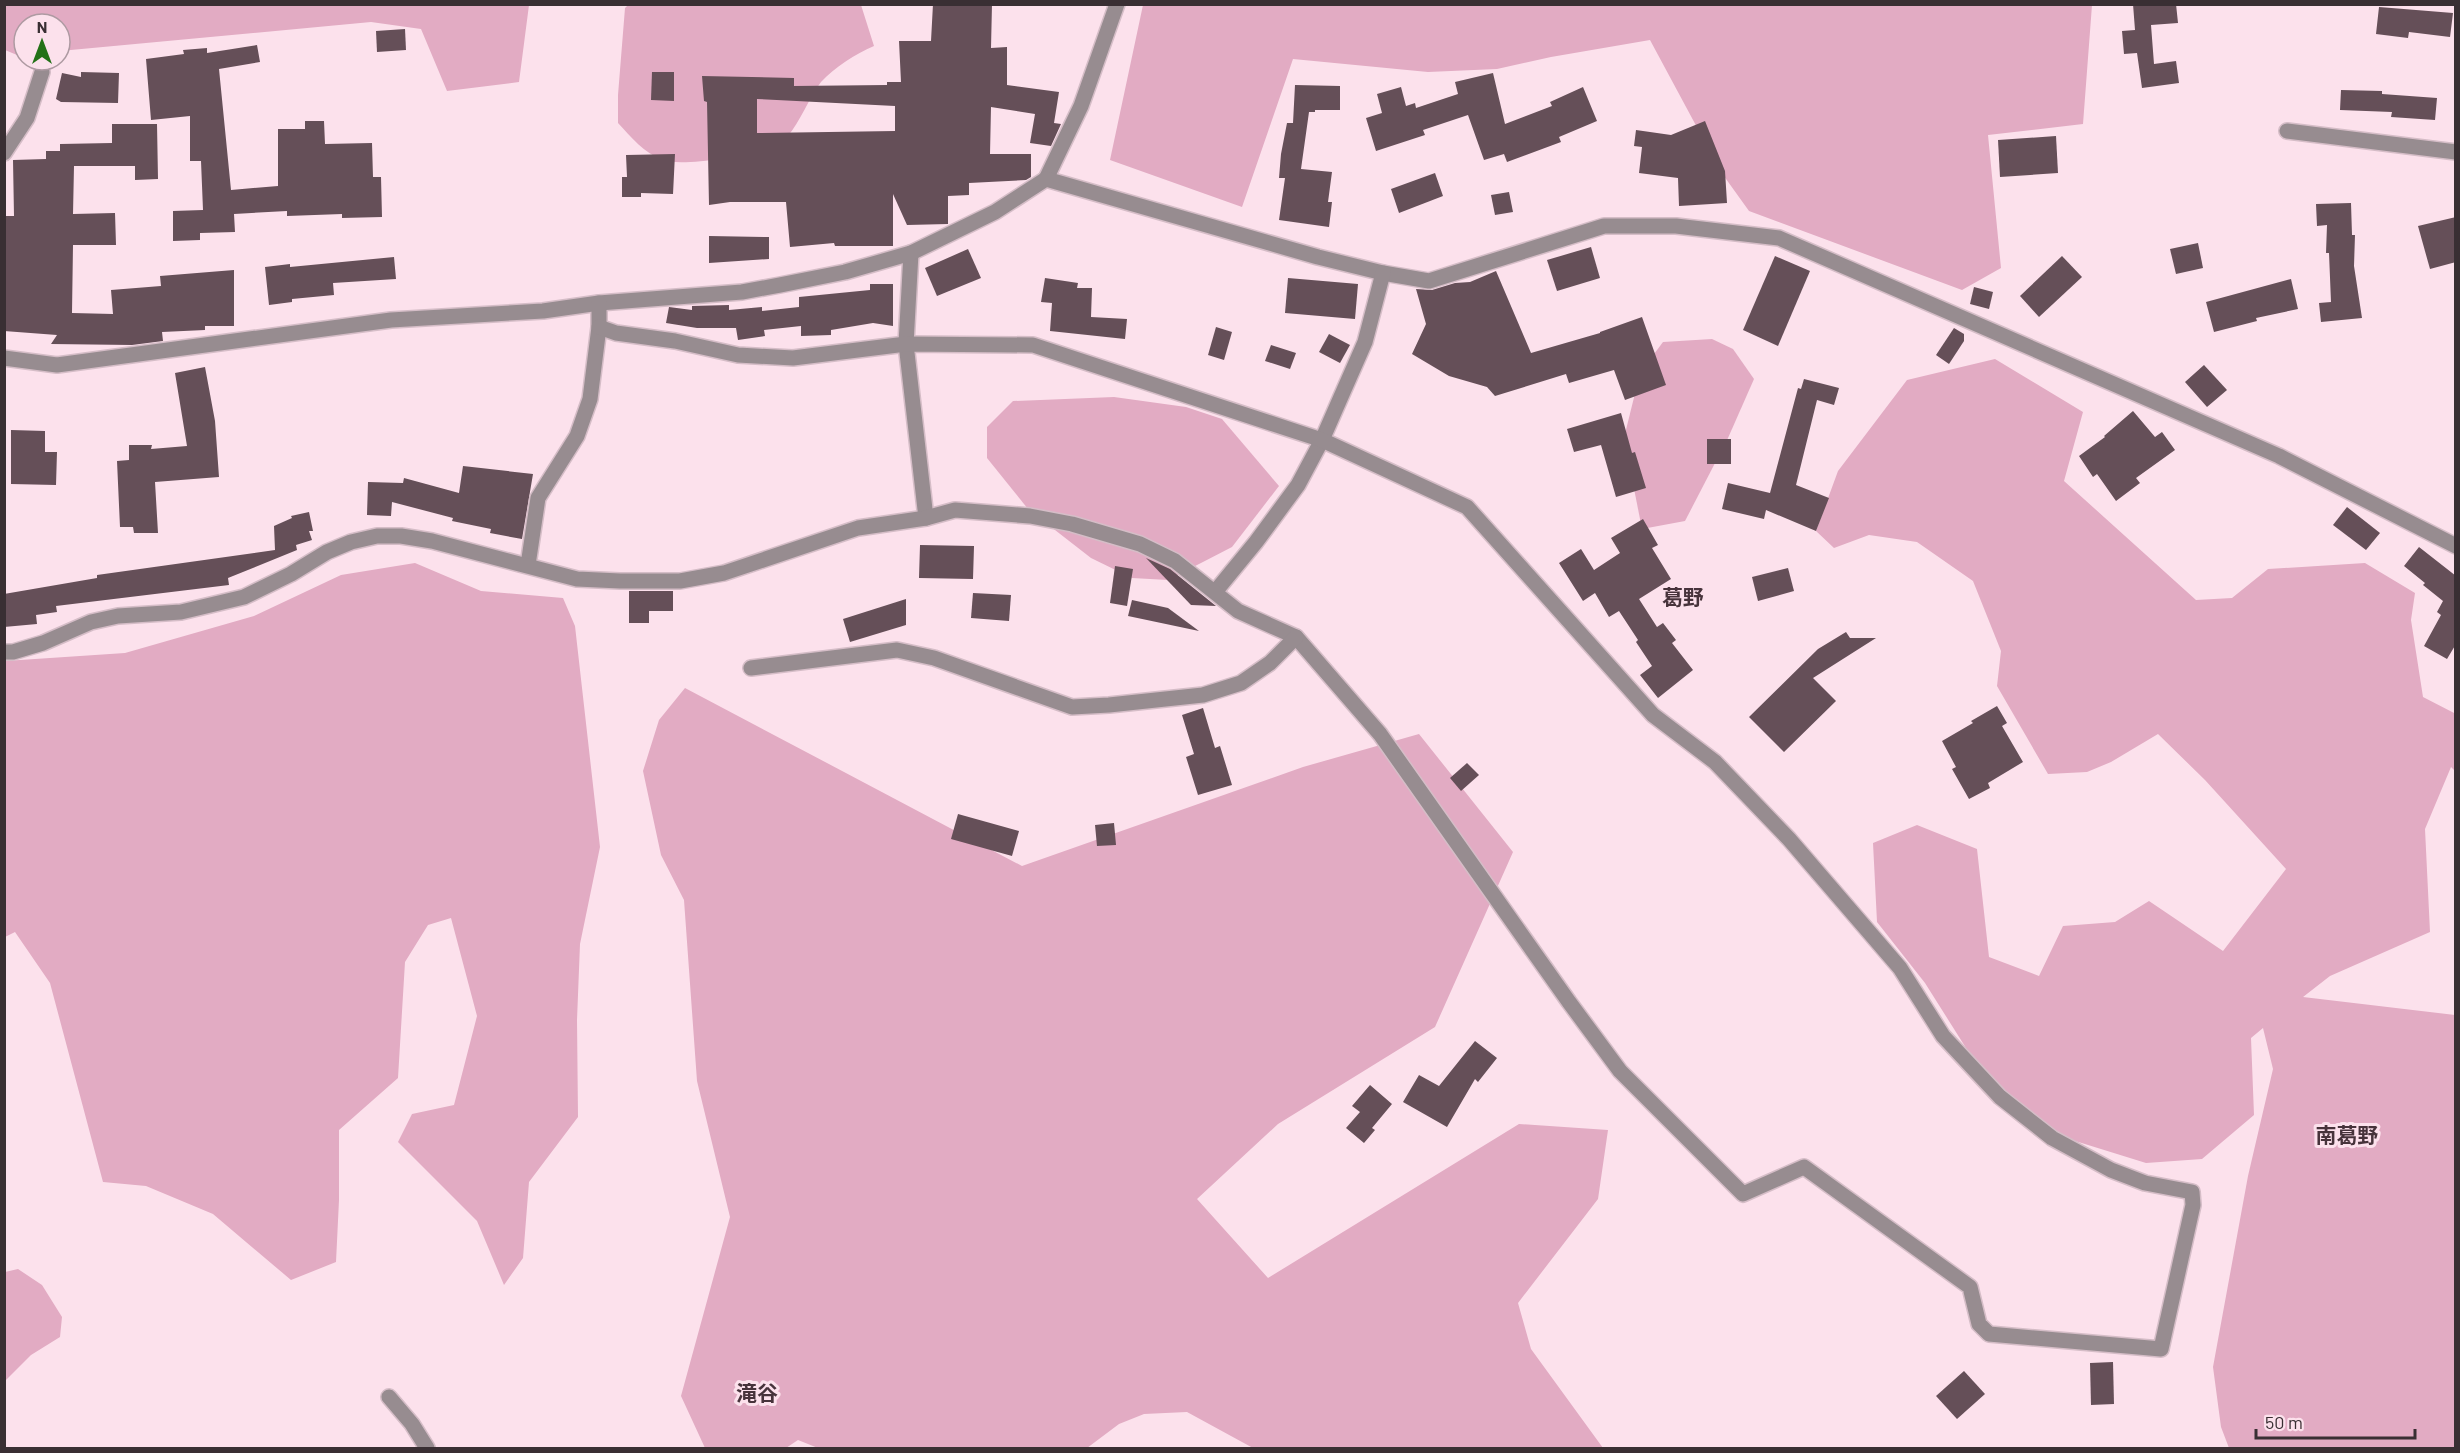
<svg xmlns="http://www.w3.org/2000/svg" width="2460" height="1453" viewBox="0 0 2460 1453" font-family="Barlow,'Noto Sans JP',sans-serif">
<rect width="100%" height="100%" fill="#fce1ec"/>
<!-- green -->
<g fill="#e2abc3">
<path d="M 5,4 L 529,4 L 529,5 L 519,82 L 447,91 L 421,29 L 371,22 L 60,51 L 60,24 L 24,24 L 24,54 L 17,55 L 5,50 Z"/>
<path d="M 628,5 L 861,5 L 874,46 C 855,54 835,67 821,82 C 808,99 801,121 787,137 C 771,153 684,168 663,160 C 644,153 631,137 618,123 L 618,95 L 625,8 Z"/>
<path d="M 1143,5 L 2092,5 L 2083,124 L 1988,135 L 2001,268 L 1962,290 L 1749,211 L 1721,172 L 1650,40 L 1551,57 L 1497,69 L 1428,72 L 1293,59 L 1242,207 L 1110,160 Z"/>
<path d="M 1712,339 L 1733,349 L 1754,379 L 1728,438 L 1685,521 L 1642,529 L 1624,438 L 1640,373 L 1663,342 Z"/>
<path d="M 1995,359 L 2083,412 L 2064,481 L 2196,600 L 2232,598 L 2268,569 L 2365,563 L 2415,593 L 2411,620 L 2423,697 L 2456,714 L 2455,771 L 2451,767 L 2425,829 L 2430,932 L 2330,976 L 2303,997 L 2455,1015 L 2455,1448 L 2229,1448 L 2221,1427 L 2213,1367 L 2248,1176 L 2273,1069 L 2263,1028 L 2251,1038 L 2254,1115 L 2202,1159 L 2146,1163 L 2043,1131 L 1978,1067 L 1925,983 L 1877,922 L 1873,843 L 1917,825 L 1977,849 L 1989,957 L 2039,976 L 2063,926 L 2115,922 L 2149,901 L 2223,951 L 2286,869 L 2205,780 L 2158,734 L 2111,762 L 2087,772 L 2048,774 L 1997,686 L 2001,651 L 1973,581 L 1917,542 L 1869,535 L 1834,548 L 1816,531 L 1838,471 L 1907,380 Z"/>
<path d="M 1114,397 L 1186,407 L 1222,419 L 1279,486 L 1232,547 L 1168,580 L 1132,578 L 1091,558 L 1028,509 L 987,458 L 987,427 L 1013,401 Z"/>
<path d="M 415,563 L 481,591 L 563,598 L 575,626 L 600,847 L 580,944 L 577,1020 L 578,1117 L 529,1182 L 523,1258 L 504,1285 L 477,1221 L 398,1142 L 412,1114 L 454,1105 L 477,1016 L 451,918 L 428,925 L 405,962 L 398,1078 L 339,1130 L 339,1200 L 336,1262 L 291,1280 L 213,1214 L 146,1186 L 103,1182 L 50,983 L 15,932 L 5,937 L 5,661 L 125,653 L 254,616 L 341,575 Z"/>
<path d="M 685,688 L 1022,866 L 1303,767 L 1419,734 L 1513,852 L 1435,1027 L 1278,1124 L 1197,1199 L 1268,1278 L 1519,1124 L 1608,1130 L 1598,1199 L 1518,1303 L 1531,1349 L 1603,1448 L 1253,1448 L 1187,1412 L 1144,1414 L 1119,1424 L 1087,1448 L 818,1448 L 798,1440 L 786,1448 L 705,1448 L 681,1396 L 730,1217 L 697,1081 L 684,900 L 661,855 L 643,771 L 659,720 Z"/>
<path d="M 18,1269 L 42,1285 L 62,1317 L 60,1337 L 31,1355 L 5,1381 L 5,1272 Z"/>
</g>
<!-- building -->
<g fill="#654f58" fill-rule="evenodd">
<path d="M 933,4 L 992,4 L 991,48 L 1007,47 L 1007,85 L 1059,92 L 1054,123 L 1061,124 L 1051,146 L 1030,143 L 1035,114 L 991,107 L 990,154 L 1031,154 L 1031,177 L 1026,180 L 969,183 L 969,195 L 948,196 L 948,224 L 907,225 L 893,194 L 893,246 L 835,246 L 834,243 L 790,247 L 786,202 L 730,202 L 709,205 L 707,102 L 704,101 L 702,76 L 794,78 L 794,86 L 887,85 L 887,82 L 901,82 L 899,41 L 931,41 ZM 757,99 L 895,106 L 895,131 L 757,133 Z"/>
<path d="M 2133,4 L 2176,4 L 2178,23 L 2151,25 L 2154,64 L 2176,61 L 2179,83 L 2142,88 L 2137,53 L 2124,54 L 2122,31 L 2135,30 Z"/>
<path d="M 2379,7 L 2453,13 L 2450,37 L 2409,32 L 2408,38 L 2376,34 Z"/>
<path d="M 405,29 L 406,50 L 377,52 L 376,31 Z"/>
<path d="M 257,45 L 260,62 L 219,69 L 231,190 L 278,186 L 278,129 L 305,129 L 305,121 L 324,121 L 325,144 L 372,143 L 373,177 L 381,177 L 382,217 L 342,218 L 342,214 L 287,216 L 287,211 L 234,214 L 235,232 L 200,233 L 200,240 L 173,241 L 173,211 L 203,210 L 201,161 L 190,161 L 190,116 L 151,120 L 146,59 L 184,54 L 183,50 L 207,48 L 207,53 Z"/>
<path d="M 81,72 L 119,73 L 118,103 L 61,102 L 56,99 L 62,73 L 81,77 Z"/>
<path d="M 652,72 L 674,72 L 674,101 L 651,100 Z"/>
<path d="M 1493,73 L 1505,124 L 1552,106 L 1550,102 L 1583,87 L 1597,121 L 1559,137 L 1561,142 L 1507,162 L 1504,154 L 1484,160 L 1468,115 L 1423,130 L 1425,135 L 1376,151 L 1366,118 L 1382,113 L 1377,94 L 1401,87 L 1406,106 L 1415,103 L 1416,108 L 1458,94 L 1455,82 Z"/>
<path d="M 1295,85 L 1340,86 L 1340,110 L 1315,110 L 1315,112 L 1309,112 L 1301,169 L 1332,172 L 1328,202 L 1332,202 L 1329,227 L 1279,220 L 1285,178 L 1279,178 L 1281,154 L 1287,123 L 1293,123 Z"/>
<path d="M 2341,90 L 2382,91 L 2382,94 L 2437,98 L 2435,120 L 2391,117 L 2392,112 L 2340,110 Z"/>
<path d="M 1705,121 L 1725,171 L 1727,203 L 1679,206 L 1678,178 L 1639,173 L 1642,147 L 1634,146 L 1636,130 L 1671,135 Z"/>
<path d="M 112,124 L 157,124 L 158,179 L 135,180 L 135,166 L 74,166 L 73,214 L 115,213 L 116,245 L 73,245 L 72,313 L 113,314 L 111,290 L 161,286 L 160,276 L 234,270 L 234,326 L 205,326 L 205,330 L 162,332 L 163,341 L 132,345 L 51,344 L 57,335 L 4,331 L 4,216 L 14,216 L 13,160 L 46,159 L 46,151 L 60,151 L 60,144 L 112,143 Z"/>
<path d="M 2056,136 L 2058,173 L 2000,177 L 1998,140 Z"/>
<path d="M 675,154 L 673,194 L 641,193 L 641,197 L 622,197 L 622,177 L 627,177 L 626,155 Z"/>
<path d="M 1435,173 L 1443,196 L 1399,213 L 1391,189 Z"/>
<path d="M 1509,192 L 1513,212 L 1495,215 L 1491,195 Z"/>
<path d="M 2351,203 L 2352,235 L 2355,235 L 2354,266 L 2362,318 L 2321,322 L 2319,303 L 2331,302 L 2329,253 L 2326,253 L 2327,225 L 2317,226 L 2316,204 Z"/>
<path d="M 2456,217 L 2456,262 L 2430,269 L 2418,226 Z"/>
<path d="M 709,236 L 769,237 L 769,259 L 709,263 Z"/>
<path d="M 2198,243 L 2203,268 L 2176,274 L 2170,249 Z"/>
<path d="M 1591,247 L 1600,278 L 1557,291 L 1547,260 Z"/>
<path d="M 968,249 L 981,278 L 937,296 L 925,268 Z"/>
<path d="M 1775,256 L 1810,271 L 1778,346 L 1743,330 Z"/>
<path d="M 2062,256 L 2082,277 L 2039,317 L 2020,296 Z"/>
<path d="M 394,257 L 396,279 L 333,283 L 334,295 L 292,299 L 292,302 L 269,305 L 265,267 L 290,264 L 290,267 Z"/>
<path d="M 1496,271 L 1531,353 L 1600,333 L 1600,332 L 1642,317 L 1666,385 L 1625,400 L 1614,370 L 1569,383 L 1566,374 L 1495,396 L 1487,387 L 1449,376 L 1412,354 L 1426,324 L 1416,289 L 1432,290 L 1455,283 L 1470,282 Z"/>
<path d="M 1045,278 L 1078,283 L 1077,288 L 1092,288 L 1091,317 L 1127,319 L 1125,339 L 1050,331 L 1052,303 L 1041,302 Z"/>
<path d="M 1288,278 L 1358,284 L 1355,319 L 1285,313 Z"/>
<path d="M 2291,279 L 2298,309 L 2256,318 L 2257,321 L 2214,332 L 2206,302 Z"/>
<path d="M 870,284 L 893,284 L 893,326 L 873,323 L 831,330 L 831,335 L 801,336 L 801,326 L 764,330 L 765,336 L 738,340 L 736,328 L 697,328 L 666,323 L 669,307 L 692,310 L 692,306 L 729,305 L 729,310 L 762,307 L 762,311 L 799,307 L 799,297 L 870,290 Z"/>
<path d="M 1974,287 L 1993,292 L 1989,309 L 1970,304 Z"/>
<path d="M 1216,327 L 1232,332 L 1224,360 L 1208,355 Z"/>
<path d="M 1954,328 L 1964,334 L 1964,341 L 1949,364 L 1936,355 Z"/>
<path d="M 1329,334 L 1350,345 L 1340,363 L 1319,352 Z"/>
<path d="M 1271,345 L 1296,353 L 1290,369 L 1265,361 Z"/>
<path d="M 2204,365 L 2227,390 L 2207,407 L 2185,382 Z"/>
<path d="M 205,367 L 215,421 L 219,477 L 155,482 L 158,533 L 134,533 L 133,527 L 120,527 L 117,461 L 129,460 L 129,445 L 152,445 L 151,449 L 187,446 L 175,373 Z"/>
<path d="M 1804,379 L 1839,388 L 1834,405 L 1817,400 L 1796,485 L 1829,498 L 1816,531 L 1766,510 L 1764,519 L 1722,509 L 1728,483 L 1770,493 L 1798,388 L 1801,389 Z"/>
<path d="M 2133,411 L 2155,437 L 2162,432 L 2175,450 L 2136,478 L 2140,483 L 2116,501 L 2097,474 L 2093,477 L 2079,456 L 2105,437 L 2104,436 Z"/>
<path d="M 1621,413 L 1632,453 L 1635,452 L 1646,488 L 1616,497 L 1601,445 L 1574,452 L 1567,429 Z"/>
<path d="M 11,430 L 45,431 L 45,452 L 57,452 L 56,485 L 11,484 Z"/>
<rect x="1707" y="439" width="24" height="25"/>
<path d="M 463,466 L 533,474 L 522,539 L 490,533 L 491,529 L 452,521 L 453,518 L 392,502 L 391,516 L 367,515 L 368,482 L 403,483 L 404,478 L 459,493 Z"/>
<path d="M 2347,507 L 2380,533 L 2366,550 L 2333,525 Z"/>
<path d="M 309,512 L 313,531 L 309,531 L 312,540 L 296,545 L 297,550 L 228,578 L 229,585 L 56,606 L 57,612 L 36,615 L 37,624 L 4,627 L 4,594 L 97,578 L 97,575 L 275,550 L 274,526 L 292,518 L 291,516 Z"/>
<path d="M 1643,519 L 1658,545 L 1652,548 L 1671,579 L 1639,599 L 1657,627 L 1663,623 L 1676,640 L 1672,643 L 1693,670 L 1658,698 L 1640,675 L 1652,666 L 1636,642 L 1638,640 L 1619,611 L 1609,617 L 1595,593 L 1583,601 L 1559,563 L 1581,549 L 1594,570 L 1620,553 L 1611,538 Z"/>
<path d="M 920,545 L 974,546 L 973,579 L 919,578 Z"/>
<path d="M 2419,547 L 2456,576 L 2456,644 L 2447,659 L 2424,646 L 2441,615 L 2437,612 L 2443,601 L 2423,585 L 2425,583 L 2404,566 Z"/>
<path d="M 1146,558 L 1170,569 L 1216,606 L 1191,605 Z"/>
<path d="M 1115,566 L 1133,569 L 1127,606 L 1110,603 Z"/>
<path d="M 1788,568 L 1794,591 L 1758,601 L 1752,577 Z"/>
<path d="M 629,591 L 673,591 L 673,611 L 649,611 L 649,623 L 629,623 Z"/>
<path d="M 973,593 L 1011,595 L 1009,621 L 971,618 Z"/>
<path d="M 906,599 L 906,625 L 850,642 L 843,619 Z"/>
<path d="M 1132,600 L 1168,608 L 1199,631 L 1128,616 Z"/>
<path d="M 1846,632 L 1850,638 L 1876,638 L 1813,678 L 1836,701 L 1784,752 L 1749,717 L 1818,649 Z"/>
<path d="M 1997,706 L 2007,723 L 2002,726 L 2023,762 L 1988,783 L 1990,788 L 1969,799 L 1952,769 L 1956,767 L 1942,741 L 1973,723 L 1971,721 Z"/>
<path d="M 1203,708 L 1215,748 L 1220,746 L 1232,785 L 1198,795 L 1186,757 L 1194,754 L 1182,715 Z"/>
<path d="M 1467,763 L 1479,775 L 1461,791 L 1450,778 Z"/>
<path d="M 958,814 L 1019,831 L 1012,856 L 951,839 Z"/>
<path d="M 1114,823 L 1116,845 L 1097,846 L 1095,825 Z"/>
<path d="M 1475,1041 L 1497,1058 L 1478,1082 L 1475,1079 L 1447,1127 L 1403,1102 L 1419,1075 L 1439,1086 Z"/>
<path d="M 1370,1085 L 1392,1104 L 1372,1128 L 1375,1130 L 1364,1143 L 1346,1128 L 1360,1112 L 1352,1106 Z"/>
<path d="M 2113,1362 L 2114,1404 L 2091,1405 L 2090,1363 Z"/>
<path d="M 1964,1371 L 1985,1394 L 1957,1419 L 1936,1396 Z"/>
</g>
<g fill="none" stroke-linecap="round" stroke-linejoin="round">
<defs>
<g id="minor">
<path d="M 2287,131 L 2456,152"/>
<path d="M 4,153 L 27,118 L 42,72"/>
<path d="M 1046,179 L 1081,106 L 1117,4"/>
<path d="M 911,253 L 906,344 L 926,518"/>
<path d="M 4,358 L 57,365 L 391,320 L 543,311 L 599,303 L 742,292 L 780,285 L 845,272 L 911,253 L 995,212 L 1046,179 L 1318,257 L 1383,273 L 1429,281 L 1604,226 L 1676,226 L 1779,238 L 2279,456 L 2456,546"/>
<path d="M 528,565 L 538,498 L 577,436 L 590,399 L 599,327 L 599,303"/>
<path d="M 1215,592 L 1256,542 L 1298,485 L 1322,440 L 1365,342 L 1383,273"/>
<path d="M 4,652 L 13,652 L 43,643 L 91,622 L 118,616 L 181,612 L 244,597 L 291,574 L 327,552 L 351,542 L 377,536 L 401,536 L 432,541 L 577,579 L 620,581 L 680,581 L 724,573 L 858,528 L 926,518 L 955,510 L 1030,516 L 1072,524 L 1140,544 L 1175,561 L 1238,611 L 1296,637 L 1380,734 L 1569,1002 L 1620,1071 L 1743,1194 L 1804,1167 L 1970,1287 L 1979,1324 L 1989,1334 L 2161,1349 L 2193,1205 L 2192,1192 L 2145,1183 L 2111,1170 L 2052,1138 L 2000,1097 L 1943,1036 L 1900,968 L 1789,839 L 1715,762 L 1653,715 L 1467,507 L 1322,440 L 1033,345 L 906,344 L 793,358 L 738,355 L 675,341 L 616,333 L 599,327"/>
<path d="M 751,668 L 897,650 L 934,658 L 1072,707 L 1109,705 L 1203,695 L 1241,683 L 1270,663 L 1296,637"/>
<path d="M 389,1397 L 412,1424 L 427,1448"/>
</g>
</defs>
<!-- minor casing -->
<use href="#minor" stroke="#d5bdc7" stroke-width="18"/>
<!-- minor -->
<use href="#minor" stroke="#978c90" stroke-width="15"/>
</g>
<g text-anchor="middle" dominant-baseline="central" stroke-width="6" stroke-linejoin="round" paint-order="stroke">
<!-- neighbourhood labels -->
<g font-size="21" font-weight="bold" fill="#47333b" stroke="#fce1ec">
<text x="1683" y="596">葛野</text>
<text x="2347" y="1134">南葛野</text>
<text x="757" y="1392">滝谷</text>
</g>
</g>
<!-- border -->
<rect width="2460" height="1453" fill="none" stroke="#392f33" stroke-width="12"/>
<!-- north arrow -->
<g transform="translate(42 42)"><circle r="28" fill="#fce1ec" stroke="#ae9aa2" stroke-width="1.5"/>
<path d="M0-4.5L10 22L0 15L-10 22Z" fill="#237117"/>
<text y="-9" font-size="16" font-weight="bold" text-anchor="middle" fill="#392f33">N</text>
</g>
<!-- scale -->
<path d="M2256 1429v9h159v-9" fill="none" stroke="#392f33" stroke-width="3"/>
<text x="2265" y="1429" font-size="18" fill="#392f33" stroke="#fce1ec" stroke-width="4.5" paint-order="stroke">50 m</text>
</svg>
